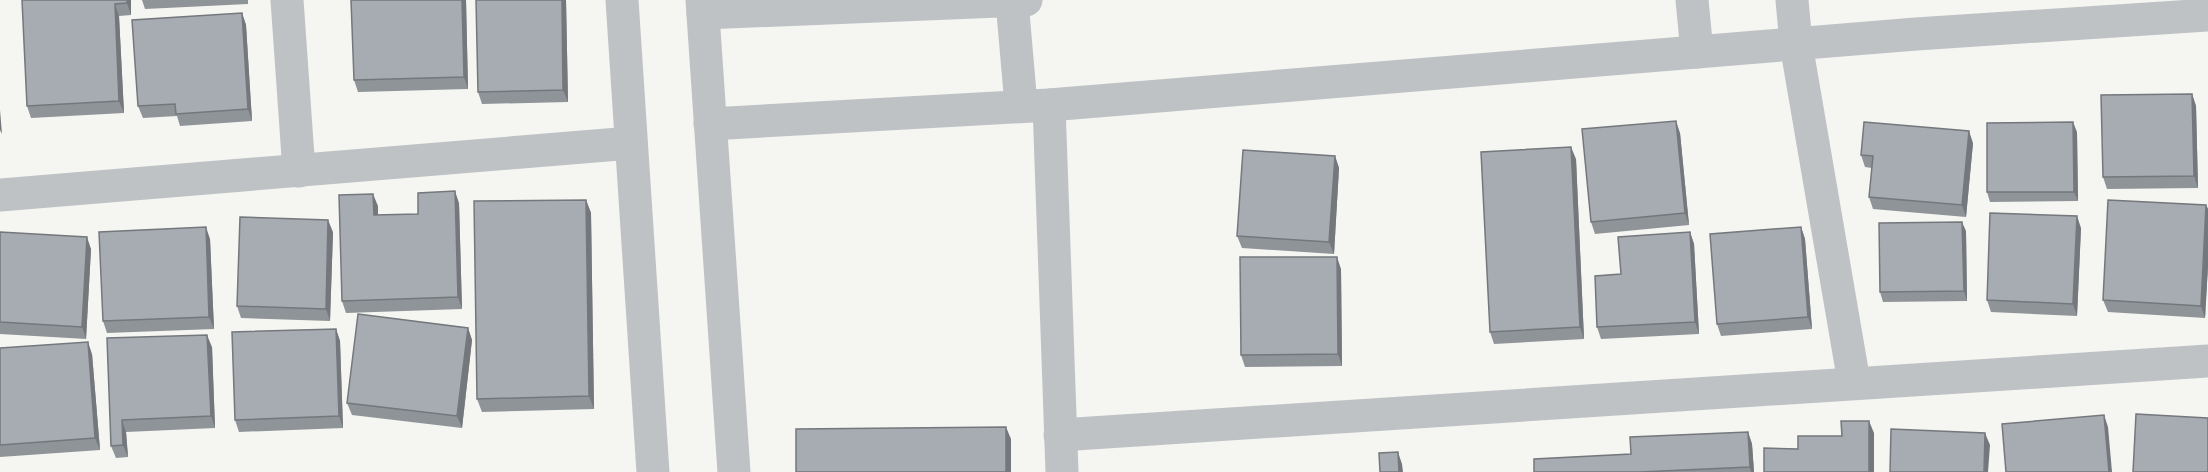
<svg xmlns="http://www.w3.org/2000/svg" width="2208" height="472" viewBox="0 0 2208 472" font-family="'Open Sans',sans-serif">
<rect width="100%" height="100%" fill="#f5f5f2"/>
<g fill="none" stroke-linecap="round" stroke-linejoin="round">
<!-- minor -->
<g stroke="#bfc2c5" stroke-width="33">
<path d="M 287,0 L 299,171"/>
<path d="M 622,0 L 653,472"/>
<path d="M 702,0 L 734,472"/>
<path d="M 1692,0 L 1697,52"/>
<path d="M 1792,0 L 1796,44 L 1854,382"/>
<path d="M 1012,1 L 1021,105"/>
<path d="M 703,13 L 1026,0"/>
<path d="M 1049,105 L 1062,472"/>
<path d="M 710,124 L 1049,105 L 1916,34 L 2208,15"/>
<path d="M 0,195 L 631,143"/>
<path d="M 1060,435 L 2208,361"/>
</g>
</g>
<!-- wall -->
<g fill="#8f9498">
<path d="M 22,0 L 131,0 L 131,15 L 119,16 L 124,113 L 31,118 L 27,106 Z"/>
<path d="M 142,0 L 248,0 L 248,4 L 145,9 Z"/>
<path d="M 351,0 L 466,0 L 468,89 L 358,92 L 354,80 Z"/>
<path d="M 476,0 L 566,0 L 568,102 L 482,104 L 478,92 Z"/>
<path d="M 242,13 L 246,25 L 252,121 L 180,126 L 177,116 L 143,118 L 138,106 Z"/>
<path d="M 2192,94 L 2196,106 L 2198,188 L 2107,189 L 2103,177 Z"/>
<path d="M 2077,132 L 2078,201 L 1990,202 L 1987,192 Z"/>
<path d="M 1680,133 L 1689,225 L 1595,234 L 1591,222 Z"/>
<path d="M 1973,143 L 1966,217 L 1873,209 L 1869,197 L 1872,168 L 1865,167 L 1861,155 Z"/>
<path d="M 1335,156 L 1339,168 L 1334,254 L 1242,248 L 1237,236 Z"/>
<path d="M 1576,159 L 1584,339 L 1494,344 L 1490,332 Z"/>
<path d="M 586,200 L 591,213 L 594,409 L 482,412 L 477,399 Z"/>
<path d="M 459,203 L 462,309 L 346,313 L 342,301 L 378,206 L 378,215 L 418,214 Z"/>
<path d="M 2206,205 L 2208,209 L 2208,266 L 2205,318 L 2108,312 L 2103,300 Z"/>
<path d="M 1801,227 L 1805,239 L 1812,329 L 1721,336 L 1717,324 Z"/>
<path d="M 2081,228 L 2077,316 L 1991,312 L 1987,300 Z"/>
<path d="M 1966,231 L 1967,301 L 1883,302 L 1880,292 Z"/>
<path d="M 0,232 L 91,249 L 86,339 L 0,334 Z"/>
<path d="M 333,232 L 330,321 L 241,318 L 237,306 Z"/>
<path d="M 1690,232 L 1694,244 L 1699,334 L 1601,339 L 1597,327 L 1621,274 Z"/>
<path d="M 210,239 L 214,329 L 107,333 L 103,321 Z"/>
<path d="M 1341,269 L 1342,366 L 1245,367 L 1241,355 Z"/>
<path d="M 468,328 L 472,340 L 462,428 L 352,415 L 347,403 Z"/>
<path d="M 336,329 L 340,341 L 343,428 L 239,432 L 235,420 Z"/>
<path d="M 107,338 L 212,347 L 215,428 L 126,432 L 128,457 L 116,458 L 111,446 Z"/>
<path d="M 0,348 L 92,354 L 100,450 L 0,457 Z"/>
<path d="M 1748,432 L 1752,444 L 1754,472 L 1534,472 Z"/>
</g>
<!-- shaded-wall -->
<g fill="#74787c">
<path d="M 127,0 L 131,0 L 131,15 L 127,3 Z"/>
<path d="M 462,0 L 466,0 L 468,89 L 464,77 Z"/>
<path d="M 562,0 L 566,0 L 568,102 L 563,90 Z"/>
<path d="M 115,4 L 119,16 L 124,113 L 119,101 Z"/>
<path d="M 242,13 L 246,25 L 252,121 L 248,109 Z"/>
<path d="M 2192,94 L 2196,106 L 2198,188 L 2194,176 Z"/>
<path d="M 0,110 L 2,134 L 0,130 Z"/>
<path d="M 1676,121 L 1680,133 L 1689,225 L 1685,213 Z"/>
<path d="M 2073,122 L 2077,132 L 2078,201 L 2074,192 Z"/>
<path d="M 1969,131 L 1973,143 L 1966,217 L 1962,205 Z"/>
<path d="M 1571,147 L 1576,159 L 1584,339 L 1580,327 Z"/>
<path d="M 1335,156 L 1339,168 L 1334,254 L 1329,242 Z"/>
<path d="M 455,191 L 459,203 L 462,309 L 458,297 Z"/>
<path d="M 373,194 L 378,206 L 378,227 L 374,215 Z"/>
<path d="M 586,200 L 591,213 L 594,409 L 589,396 Z"/>
<path d="M 2206,205 L 2208,209 L 2208,266 L 2205,318 L 2201,306 Z"/>
<path d="M 2077,216 L 2081,228 L 2077,316 L 2073,304 Z"/>
<path d="M 328,220 L 333,232 L 330,321 L 326,309 Z"/>
<path d="M 1962,222 L 1966,231 L 1967,301 L 1964,291 Z"/>
<path d="M 206,227 L 210,239 L 214,329 L 209,317 Z"/>
<path d="M 1801,227 L 1805,239 L 1812,329 L 1808,317 Z"/>
<path d="M 1690,232 L 1694,244 L 1699,334 L 1695,322 Z"/>
<path d="M 87,237 L 91,249 L 86,339 L 82,327 Z"/>
<path d="M 1337,257 L 1341,269 L 1342,366 L 1338,354 Z"/>
<path d="M 468,328 L 472,340 L 462,428 L 457,416 Z"/>
<path d="M 336,329 L 340,341 L 343,428 L 339,416 Z"/>
<path d="M 207,335 L 212,347 L 215,428 L 211,416 Z"/>
<path d="M 88,342 L 92,354 L 100,450 L 95,438 Z"/>
<path d="M 2104,415 L 2108,427 L 2112,472 L 2109,472 Z"/>
<path d="M 122,420 L 126,432 L 128,457 L 123,445 Z"/>
<path d="M 1869,421 L 1874,433 L 1874,472 L 1869,472 Z"/>
<path d="M 1006,427 L 1011,439 L 1011,472 L 1006,472 Z"/>
<path d="M 1748,432 L 1752,444 L 1754,472 L 1751,472 L 1750,467 Z"/>
<path d="M 1985,433 L 1990,445 L 1988,472 L 1984,472 Z"/>
<path d="M 1398,452 L 1402,464 L 1403,472 L 1399,472 Z"/>
</g>
<!-- building -->
<g fill="#a6acb1" stroke="#74787c" stroke-width="1.5">
<path d="M 22,0 L 127,0 L 127,3 L 115,4 L 119,101 L 27,106 Z"/>
<path d="M 351,0 L 462,0 L 464,77 L 354,80 Z"/>
<path d="M 476,0 L 562,0 L 563,90 L 478,92 Z"/>
<path d="M 242,13 L 248,109 L 176,114 L 175,104 L 138,106 L 132,20 Z"/>
<path d="M 2192,94 L 2194,176 L 2103,177 L 2101,95 Z"/>
<path d="M 1676,121 L 1685,213 L 1591,222 L 1582,129 Z"/>
<path d="M 1864,122 L 1969,131 L 1962,205 L 1869,197 L 1873,156 L 1861,155 Z"/>
<path d="M 2073,122 L 2074,192 L 1987,192 L 1987,123 Z"/>
<path d="M 1571,147 L 1580,327 L 1490,332 L 1481,152 Z"/>
<path d="M 1243,150 L 1335,156 L 1329,242 L 1237,236 Z"/>
<path d="M 455,191 L 458,297 L 342,301 L 339,195 L 373,194 L 374,215 L 418,214 L 418,193 Z"/>
<path d="M 586,200 L 589,396 L 477,399 L 474,201 Z"/>
<path d="M 2108,200 L 2206,205 L 2201,306 L 2103,300 Z"/>
<path d="M 1990,213 L 2077,216 L 2073,304 L 1987,300 Z"/>
<path d="M 240,217 L 328,220 L 326,309 L 237,306 Z"/>
<path d="M 1962,222 L 1964,291 L 1880,292 L 1879,223 Z"/>
<path d="M 206,227 L 209,317 L 103,321 L 99,232 Z"/>
<path d="M 1801,227 L 1808,317 L 1717,324 L 1710,234 Z"/>
<path d="M 0,232 L 87,237 L 82,327 L 0,322 Z"/>
<path d="M 1690,232 L 1695,322 L 1597,327 L 1595,276 L 1621,274 L 1618,237 Z"/>
<path d="M 1240,257 L 1337,257 L 1338,354 L 1241,355 Z"/>
<path d="M 358,314 L 468,328 L 457,416 L 347,403 Z"/>
<path d="M 336,329 L 339,416 L 235,420 L 232,332 Z"/>
<path d="M 207,335 L 211,416 L 122,420 L 123,445 L 111,446 L 107,338 Z"/>
<path d="M 88,342 L 95,438 L 0,445 L 0,348 Z"/>
<path d="M 2136,414 L 2208,418 L 2208,472 L 2133,472 Z"/>
<path d="M 2104,415 L 2109,472 L 2006,472 L 2002,424 Z"/>
<path d="M 1841,421 L 1869,421 L 1869,472 L 1764,472 L 1764,448 L 1798,449 L 1798,436 L 1842,436 Z"/>
<path d="M 1006,427 L 1006,472 L 796,472 L 796,429 Z"/>
<path d="M 1891,429 L 1985,433 L 1984,472 L 1890,472 Z"/>
<path d="M 1748,432 L 1750,467 L 1640,472 L 1534,472 L 1534,459 L 1631,454 L 1630,437 Z"/>
<path d="M 1398,452 L 1399,472 L 1380,472 L 1379,453 Z"/>
</g>
</svg>
